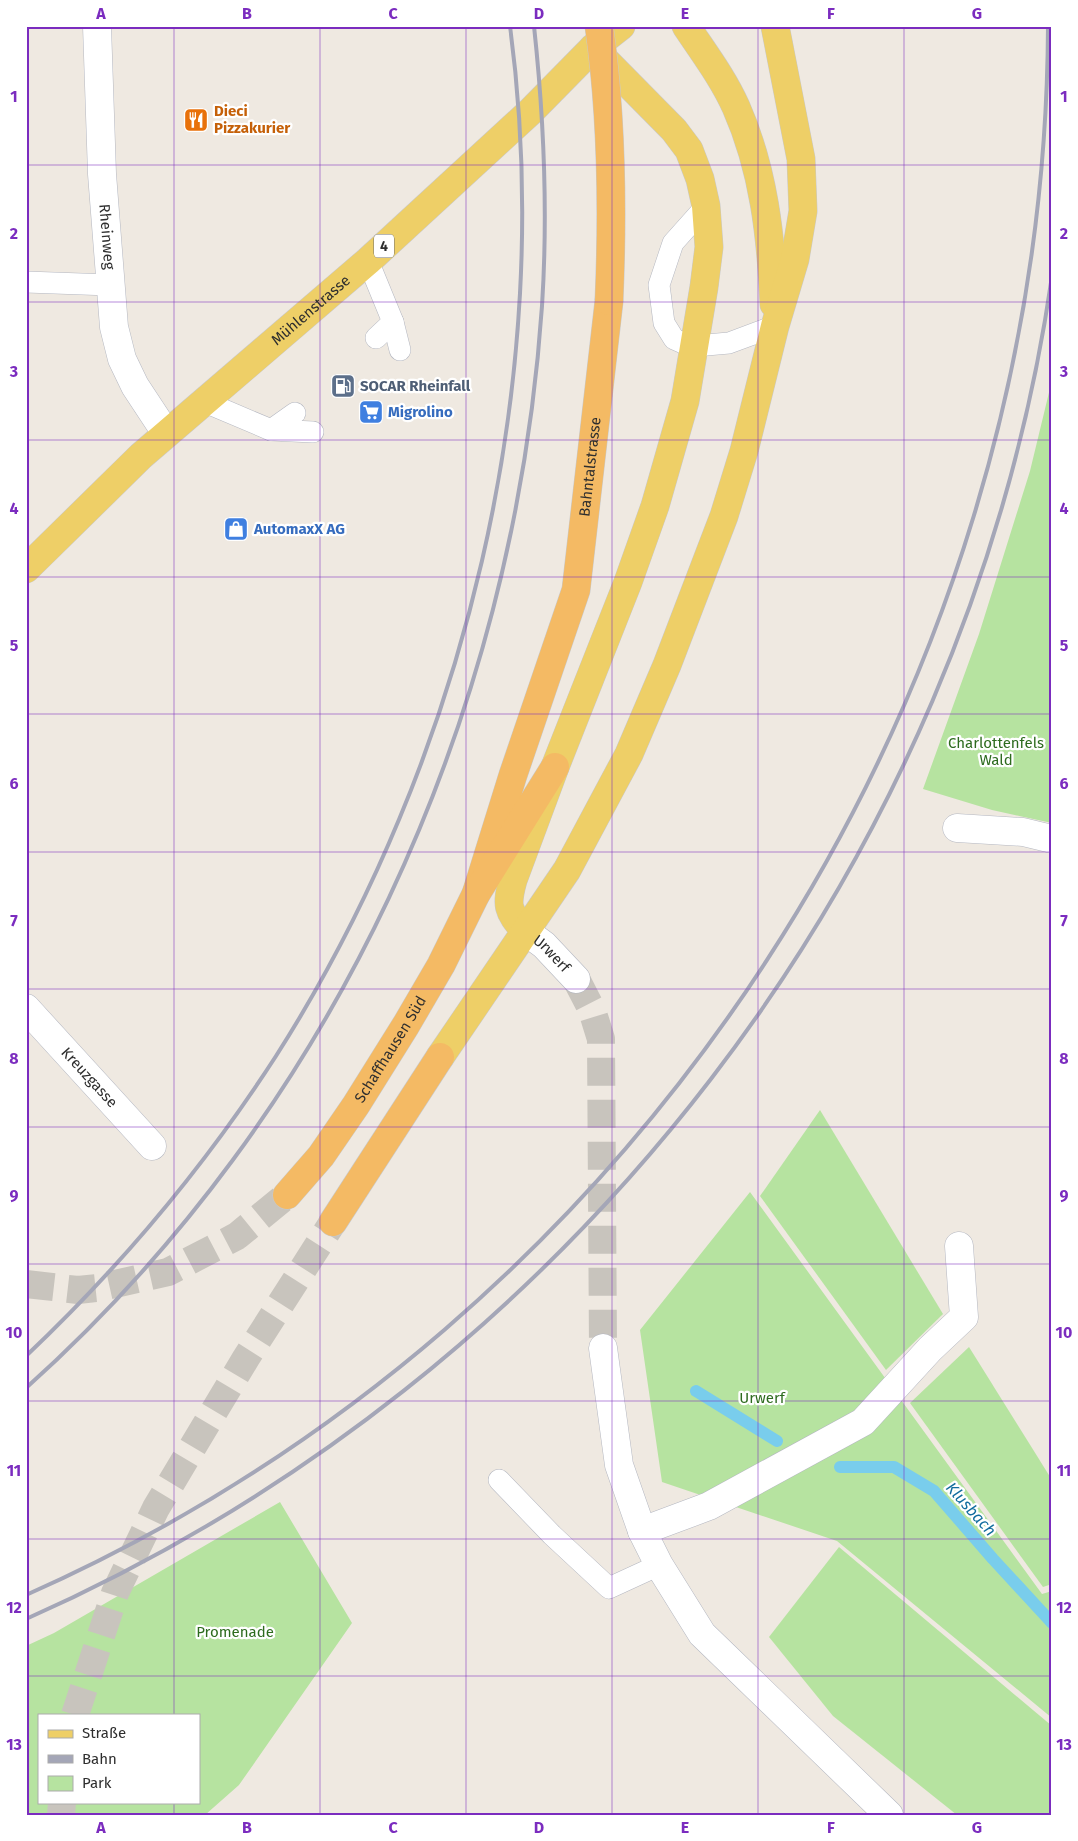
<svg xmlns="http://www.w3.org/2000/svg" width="1078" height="1841" viewBox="0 0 1078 1841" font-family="'Fira Sans',sans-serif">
<rect width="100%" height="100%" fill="#efe9e1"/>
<!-- green -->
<g fill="#b6e3a0" fill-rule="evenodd">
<path d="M 1052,380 L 1052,823 L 992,810 L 923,789 L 979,634 L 1030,471 Z"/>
<path d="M 820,1110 L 943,1314 L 886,1370 L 760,1196 Z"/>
<path d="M 750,1192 L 1042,1594 L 1052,1591 L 1052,1718 L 837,1541 L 662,1482 L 640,1330 Z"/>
<path d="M 969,1347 L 1052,1480 L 1052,1584 L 1043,1587 L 910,1403 Z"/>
<path d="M 280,1502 L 352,1623 L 239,1785 L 205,1815 L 26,1815 L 26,1646 L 54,1633 ZM 39,1715 L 199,1715 L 199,1802 L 39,1802 Z"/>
<path d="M 839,1547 L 1052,1726 L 1052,1814 L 957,1815 L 833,1716 L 769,1637 Z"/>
</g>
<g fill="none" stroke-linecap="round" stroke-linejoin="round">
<!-- stream -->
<g stroke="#79cdec" stroke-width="12">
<path d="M 696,1391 L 777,1441"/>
<path d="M 840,1467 L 894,1467 L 934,1491 L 993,1559 L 1052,1623"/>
</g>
<!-- minor-tunnel -->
<path stroke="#c8c4bd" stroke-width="28" stroke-dasharray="28 14" stroke-linecap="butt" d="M 576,979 L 592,1010 L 601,1039 L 603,1348"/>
<!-- trunk-tunnel -->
<g stroke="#c8c4bd" stroke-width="28" stroke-dasharray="28 14" stroke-linecap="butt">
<path d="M 26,1284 L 78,1290 L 97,1288 L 168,1272 L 237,1236 L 287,1195"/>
<path d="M 75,1715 L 115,1593 L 156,1508 L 246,1358 L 333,1222"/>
<path d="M 61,1815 L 62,1802"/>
</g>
<defs>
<g id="service">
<path d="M 706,206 L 673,243 L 659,285 L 664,323 L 674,339 L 683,343 L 695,346 L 729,343 L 775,326"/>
<path d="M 368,261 L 393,322 L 376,338"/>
<path d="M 26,282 L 110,285"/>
<path d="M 393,322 L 400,350"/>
<path d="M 205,402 L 271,430 L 295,413"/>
<path d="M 271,430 L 313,432"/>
<path d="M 499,1480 L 552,1535 L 609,1588 L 659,1565"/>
</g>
<g id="minor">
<path id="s1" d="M 97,26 L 102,174 L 114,327 L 122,359 L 135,386 L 166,433"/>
<path d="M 957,828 L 1023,832 L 1052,839"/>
<path id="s2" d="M 525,931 L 544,945 L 576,979"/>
<path id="s3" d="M 26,1008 L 152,1146"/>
<path d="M 603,1348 L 619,1465 L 642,1531 L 659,1565 L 702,1634 L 889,1815"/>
<path d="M 642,1531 L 709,1506 L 863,1422 L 930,1349 L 964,1317 L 959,1246"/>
</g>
<g id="primary">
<path d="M 686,26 C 704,53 723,78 736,107 C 764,170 771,237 774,304"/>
<path id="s4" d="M 26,569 L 141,456 L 368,261 L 531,111 L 593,48 L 621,26"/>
<path d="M 525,931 C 507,910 506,906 513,880 L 555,767 L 628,582 L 655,506 L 685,401 L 704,287 L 709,247 L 706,206 L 700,179 L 689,150 L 674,130 L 593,48"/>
<path d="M 440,1057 L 567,870 L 629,754 L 667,665 L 724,516 L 744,451 L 775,326 L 795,259 L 803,211 L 801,159 L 775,26"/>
</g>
<g id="trunk">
<path id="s5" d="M 476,894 L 513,775 L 576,590 L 609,301"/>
<path id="s6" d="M 287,1195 L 321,1156 L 356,1105 L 406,1025 L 441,965 L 476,894 L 555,767"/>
<path d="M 333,1222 L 440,1057"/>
</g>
</defs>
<!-- service casing -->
<use href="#service" stroke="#b4b7c1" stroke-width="22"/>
<!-- minor casing -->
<use href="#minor" stroke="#b4b7c1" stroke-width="29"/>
<!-- primary casing -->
<use href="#primary" stroke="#c9c9c9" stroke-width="29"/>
<!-- trunk casing -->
<use href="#trunk" stroke="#c9c9c9" stroke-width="29"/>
<!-- service -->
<use href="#service" stroke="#fff" stroke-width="21"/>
<!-- minor -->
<use href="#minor" stroke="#fff" stroke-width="28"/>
<!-- primary -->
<use href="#primary" stroke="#eecf67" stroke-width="28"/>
<!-- trunk -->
<use href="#trunk" stroke="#f4ba64" stroke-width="28"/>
<!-- rail -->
<g stroke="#a4a6b7" stroke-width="4">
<path d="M 26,1356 C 121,1266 205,1166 276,1056 C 466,758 557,378 510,26"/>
<path d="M 26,1388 C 334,1112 514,717 542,306 C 548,213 544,119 534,26"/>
<path d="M 26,1595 C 642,1322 1045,698 1048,26"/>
<path d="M 26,1619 C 570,1378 967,867 1052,276"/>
</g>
<defs>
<path id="trunk-bridge" d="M 599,26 C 612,117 613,209 609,301"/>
</defs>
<!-- trunk-bridge casing -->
<use href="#trunk-bridge" stroke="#c9c9c9" stroke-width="29" stroke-linecap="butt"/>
<!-- trunk-bridge -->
<use href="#trunk-bridge" stroke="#f4ba64" stroke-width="28"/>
</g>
<!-- grid -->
<path fill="none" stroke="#7b2cbf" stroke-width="1" stroke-opacity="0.55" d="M 174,26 L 174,1715M 320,26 L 320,1815M 466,26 L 466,1815M 612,26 L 612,1815M 758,26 L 758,1815M 904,26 L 904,1815M 26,165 L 1052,165M 26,302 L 1052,302M 26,440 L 1052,440M 26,577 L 1052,577M 26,714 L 1052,714M 26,852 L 1052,852M 26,989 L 1052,989M 26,1127 L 1052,1127M 26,1264 L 1052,1264M 26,1401 L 1052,1401M 26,1539 L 1052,1539M 26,1676 L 1052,1676M 174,1802 L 174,1815"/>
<!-- icons -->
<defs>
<symbol id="restaurant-square" viewBox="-11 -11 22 22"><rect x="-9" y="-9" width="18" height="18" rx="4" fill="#e8710a" stroke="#fff"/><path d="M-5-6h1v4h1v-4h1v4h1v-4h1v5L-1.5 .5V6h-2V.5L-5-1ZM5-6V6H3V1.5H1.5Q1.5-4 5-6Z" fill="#fff"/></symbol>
<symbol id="fuel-square" viewBox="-11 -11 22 22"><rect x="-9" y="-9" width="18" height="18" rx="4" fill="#5c6f8a" stroke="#fff"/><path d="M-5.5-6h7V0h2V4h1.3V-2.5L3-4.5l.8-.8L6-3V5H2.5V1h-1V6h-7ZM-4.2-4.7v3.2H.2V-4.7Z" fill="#fff"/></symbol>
<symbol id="supermarket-square" viewBox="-11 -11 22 22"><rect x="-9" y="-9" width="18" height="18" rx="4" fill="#3f7fe0" stroke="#fff"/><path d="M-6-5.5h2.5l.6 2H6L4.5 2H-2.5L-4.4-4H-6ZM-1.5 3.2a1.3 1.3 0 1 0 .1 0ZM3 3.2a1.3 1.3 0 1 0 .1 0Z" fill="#fff"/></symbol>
<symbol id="shop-square" viewBox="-11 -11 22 22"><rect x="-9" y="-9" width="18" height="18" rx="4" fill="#3f7fe0" stroke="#fff"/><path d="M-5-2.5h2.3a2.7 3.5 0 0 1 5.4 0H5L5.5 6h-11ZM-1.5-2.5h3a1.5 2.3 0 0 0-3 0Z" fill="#fff"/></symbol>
</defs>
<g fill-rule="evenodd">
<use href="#restaurant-square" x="182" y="106" width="28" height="28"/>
<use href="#fuel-square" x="329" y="372" width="28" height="28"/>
<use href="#supermarket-square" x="357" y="398" width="28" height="28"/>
<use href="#shop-square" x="222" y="515" width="28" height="28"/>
</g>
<g text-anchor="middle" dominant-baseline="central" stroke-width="4.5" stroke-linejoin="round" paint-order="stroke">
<!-- shield labels -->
<rect fill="#fff" stroke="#6d6d6d" stroke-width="1" x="374" y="234.5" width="20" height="23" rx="4"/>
<g font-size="14" font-weight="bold" fill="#2e2e2e">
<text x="384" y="246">4</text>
</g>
<!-- food labels -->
<g font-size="15" font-weight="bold" fill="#c56008" stroke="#fff" text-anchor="start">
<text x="214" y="111">Dieci<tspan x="214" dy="17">Pizzakurier</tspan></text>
</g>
<!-- street labels -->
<g font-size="15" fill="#2e2e2e" stroke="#fff">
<text stroke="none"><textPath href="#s1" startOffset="211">Rheinweg</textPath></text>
<text stroke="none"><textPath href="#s4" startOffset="385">Mühlenstrasse</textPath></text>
<text stroke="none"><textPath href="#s5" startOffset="444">Bahntalstrasse</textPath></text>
<text stroke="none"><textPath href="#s2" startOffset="35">Urwerf</textPath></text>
<text stroke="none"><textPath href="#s6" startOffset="179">Schaffhausen Süd</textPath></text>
<text stroke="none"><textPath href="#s3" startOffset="94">Kreuzgasse</textPath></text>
</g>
<!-- service labels -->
<g font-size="15" font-weight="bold" fill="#4e5e75" stroke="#fff" text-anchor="start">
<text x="360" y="386">SOCAR Rheinfall</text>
</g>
<!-- shop labels -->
<g font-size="15" font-weight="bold" fill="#366cbe" stroke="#fff" text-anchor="start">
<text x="388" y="412">Migrolino</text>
<text x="254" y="529">AutomaxX AG</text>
</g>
<!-- park labels -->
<g font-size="15" fill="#2d6b1e" stroke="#fff">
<text x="996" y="743">Charlottenfels<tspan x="996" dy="17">Wald</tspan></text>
<text x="762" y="1398">Urwerf</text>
<text x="235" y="1632">Promenade</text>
</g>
<!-- water labels -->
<g font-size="16" font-style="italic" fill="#126d9e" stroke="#fff">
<text transform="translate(971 1509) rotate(48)">Klusbach</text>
</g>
</g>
<!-- border -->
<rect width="1078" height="1841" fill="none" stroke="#ffffff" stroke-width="55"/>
<!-- legend -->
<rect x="38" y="1714" width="162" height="90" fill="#ffffff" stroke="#ababab"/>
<rect x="48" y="1730" width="25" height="8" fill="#eecf67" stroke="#ababab"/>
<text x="82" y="1738" font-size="15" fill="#2e2e2e">Straße</text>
<rect x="48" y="1755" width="25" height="8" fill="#a4a6b7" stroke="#ababab"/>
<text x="82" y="1764" font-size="15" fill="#2e2e2e">Bahn</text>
<rect x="48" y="1776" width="25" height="15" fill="#b6e3a0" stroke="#ababab"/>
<text x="82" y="1788" font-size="15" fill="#2e2e2e">Park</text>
<rect x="28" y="28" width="1022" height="1786" fill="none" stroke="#7b2cbf" stroke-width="2"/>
<g font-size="16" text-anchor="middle" font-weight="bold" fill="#7b2cbf">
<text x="101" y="19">A</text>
<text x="247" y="19">B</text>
<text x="393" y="19">C</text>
<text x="539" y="19">D</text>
<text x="685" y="19">E</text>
<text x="831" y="19">F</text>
<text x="977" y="19">G</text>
<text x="14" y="102">1</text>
<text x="1064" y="102">1</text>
<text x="14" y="239">2</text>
<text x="1064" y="239">2</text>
<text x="14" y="377">3</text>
<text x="1064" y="377">3</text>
<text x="14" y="514">4</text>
<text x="1064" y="514">4</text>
<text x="14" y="651">5</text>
<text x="1064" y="651">5</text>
<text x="14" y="789">6</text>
<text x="1064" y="789">6</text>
<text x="14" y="926">7</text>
<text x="1064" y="926">7</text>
<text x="14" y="1064">8</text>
<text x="1064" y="1064">8</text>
<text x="14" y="1201">9</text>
<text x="1064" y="1201">9</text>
<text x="14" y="1338">10</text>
<text x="1064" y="1338">10</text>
<text x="14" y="1476">11</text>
<text x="1064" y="1476">11</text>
<text x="14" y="1613">12</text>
<text x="1064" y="1613">12</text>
<text x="14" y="1750">13</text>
<text x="1064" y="1750">13</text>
<text x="101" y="1833">A</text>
<text x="247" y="1833">B</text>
<text x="393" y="1833">C</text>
<text x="539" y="1833">D</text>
<text x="685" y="1833">E</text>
<text x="831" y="1833">F</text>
<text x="977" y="1833">G</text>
</g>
</svg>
